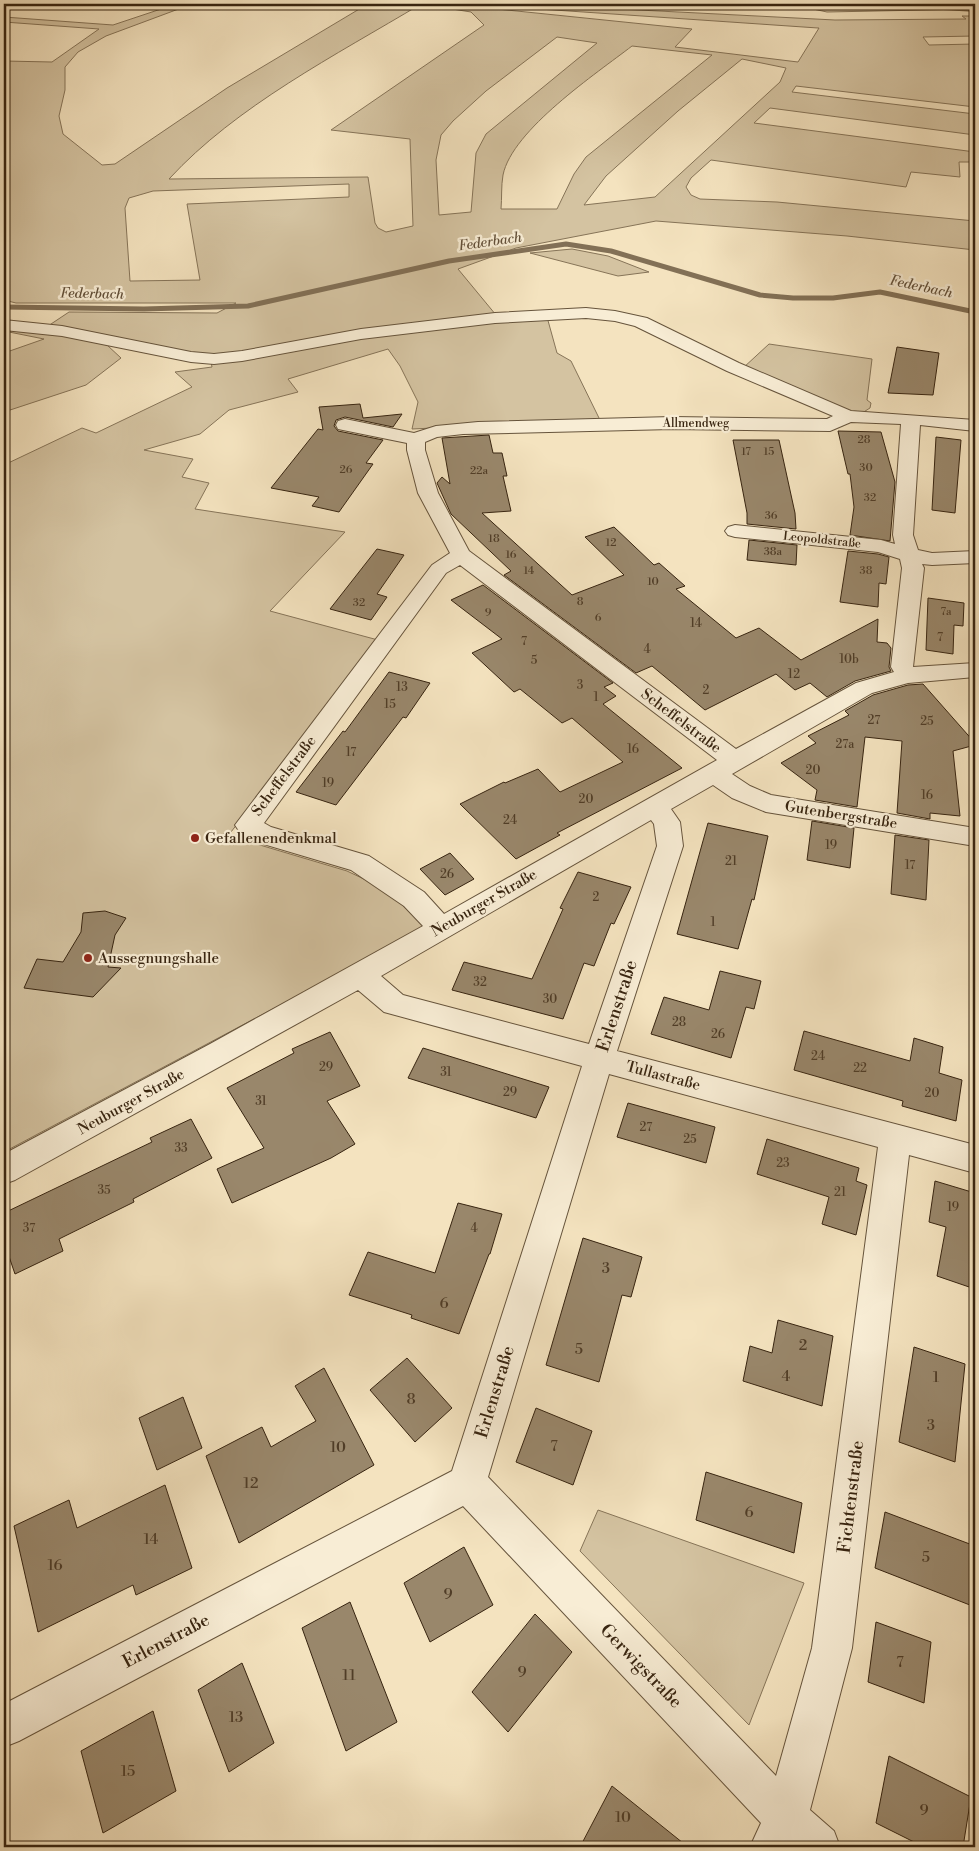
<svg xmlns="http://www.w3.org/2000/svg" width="979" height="1851" viewBox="0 0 979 1851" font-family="'Libre Bodoni',serif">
<rect width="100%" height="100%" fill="#f4e3bf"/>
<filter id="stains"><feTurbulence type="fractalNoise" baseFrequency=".004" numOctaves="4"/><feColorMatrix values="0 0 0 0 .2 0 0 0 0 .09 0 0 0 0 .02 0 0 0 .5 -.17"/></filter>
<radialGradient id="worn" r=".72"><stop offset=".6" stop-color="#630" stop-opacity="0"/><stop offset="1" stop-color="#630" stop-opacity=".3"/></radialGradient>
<!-- green -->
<g fill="#d4c3a1" stroke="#867458" fill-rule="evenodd">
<path d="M 176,4 L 192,4 L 106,36 L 78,52 L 65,67 L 65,90 L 59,116 L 63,134 L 102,165 L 115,164 L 227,88 L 366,5 L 363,4 L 521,4 L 835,20 L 966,19 L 962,16 L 975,16 L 975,36 L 923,37 L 929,45 L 975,44 L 975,107 L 796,86 L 792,92 L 975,114 L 975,135 L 770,108 L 754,123 L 975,152 L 975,162 L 959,162 L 960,177 L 911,172 L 906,187 L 711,160 L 691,178 L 686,187 L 691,195 L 700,199 L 777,202 L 975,221 L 975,250 L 847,236 L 656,221 L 516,248 L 458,269 L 496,315 L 241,354 L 191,355 L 48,326 L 69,312 L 217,313 L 236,303 L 16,303 L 4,300 L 4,61 L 52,62 L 99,29 L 4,22 L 4,17 L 113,25 ZM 421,4 L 471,12 L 484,25 L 331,130 L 410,139 L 413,226 L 386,232 L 378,228 L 375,223 L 368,177 L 169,179 C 236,106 336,55 421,4 ZM 510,7 L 818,28 L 819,28 L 798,62 L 675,47 L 692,29 L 497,9 ZM 557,37 L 597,43 L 486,134 L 476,153 L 471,212 L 439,215 L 436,160 L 441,135 L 453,121 L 486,91 ZM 632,46 L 712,55 L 586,157 L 574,174 L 557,209 L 501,209 C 502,198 501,186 503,175 C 512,130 597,73 632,46 ZM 742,59 L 786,68 L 780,82 L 655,197 L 584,205 L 606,176 L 678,111 ZM 349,184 L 349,197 L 187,204 L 200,280 L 130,281 L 125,208 L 129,198 L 153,191 Z"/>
<path d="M 790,4 L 975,4 L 975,9 L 827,12 Z"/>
<path d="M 572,249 L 608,256 L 649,272 L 618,276 L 530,253 Z"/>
<path d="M 547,317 L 557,353 L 571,361 L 600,420 L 412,429 L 418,402 L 400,366 L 388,349 L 288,379 L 298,392 L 229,410 L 200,434 L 144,450 L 193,459 L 182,477 L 209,483 L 195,509 L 345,532 L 270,611 L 378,640 L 231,832 L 223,834 L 347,871 L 387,890 L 425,928 L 4,1152 L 4,465 L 82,428 L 96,433 L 192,387 L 175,372 L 212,367 L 211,362 L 355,338 Z"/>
<path d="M 4,326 L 63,334 L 107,345 L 121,358 L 86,385 L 4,412 L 4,353 L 44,339 L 4,331 Z"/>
<path d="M 769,344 L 872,359 L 867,400 L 871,403 L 870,408 L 862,413 L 853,413 L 743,368 Z"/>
<path d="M 598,1510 L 804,1583 L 749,1725 L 580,1551 Z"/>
</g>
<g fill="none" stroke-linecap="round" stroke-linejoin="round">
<!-- stream-far1 -->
<path stroke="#827056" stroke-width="4" d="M 826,4 L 846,8 L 912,6 L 975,10"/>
<!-- stream -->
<path stroke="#827056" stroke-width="5" d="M 4,307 L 144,309 L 248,306 L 449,261 L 566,244 L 611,251 L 760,295 L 793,298 L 833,298 L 880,292 L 975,312"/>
</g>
<!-- building -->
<g fill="#99876b" stroke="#372410">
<path d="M 897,347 L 939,353 L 933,395 L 888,393 Z"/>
<path d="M 360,404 L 363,418 L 402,414 L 393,427 L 345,417 L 336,420 L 334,426 L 338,431 L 383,440 L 366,463 L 373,464 L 339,512 L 312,506 L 319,497 L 271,488 L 318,429 L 323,430 L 319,407 Z"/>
<path d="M 838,431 L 881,432 L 895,482 L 890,541 L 850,535 L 854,507 L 850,474 L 848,474 Z"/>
<path d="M 489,435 L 493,453 L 502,453 L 507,476 L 503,476 L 511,511 L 482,513 L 572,595 L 624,575 L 585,537 L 614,527 L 654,565 L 659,563 L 685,586 L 676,589 L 736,638 L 759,628 L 801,660 L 878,619 L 877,642 L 887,643 L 891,648 L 889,667 L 891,671 L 855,681 L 827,697 L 810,683 L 795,690 L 776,674 L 705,710 L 652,666 L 636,673 L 504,575 L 511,571 L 451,514 L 437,483 L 442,477 L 450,484 L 442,438 Z"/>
<path d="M 936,437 L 961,440 L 955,513 L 932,510 Z"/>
<path d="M 733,440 L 779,440 L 795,513 L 796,529 L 747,524 L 747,513 Z"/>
<path d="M 749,540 L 797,545 L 796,565 L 747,560 Z"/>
<path d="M 377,549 L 404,555 L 377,594 L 387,597 L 371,620 L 330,609 Z"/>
<path d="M 848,551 L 878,554 L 889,557 L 886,584 L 879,583 L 878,607 L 840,602 Z"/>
<path d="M 483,585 L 613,683 L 604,687 L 616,696 L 603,704 L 682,768 L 557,833 L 560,835 L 516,859 L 460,804 L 504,782 L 505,783 L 538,769 L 560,792 L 623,762 L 572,718 L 562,723 L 520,689 L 514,692 L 472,653 L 502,639 L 451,600 Z"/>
<path d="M 928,598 L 964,603 L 963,626 L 954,625 L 953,654 L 926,650 Z"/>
<path d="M 389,672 L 430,683 L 406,718 L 403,717 L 336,805 L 296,792 L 343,731 L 345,732 Z"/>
<path d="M 923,684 L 975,743 L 975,745 L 953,751 L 960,816 L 930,813 L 930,819 L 897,813 L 902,741 L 865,737 L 857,807 L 815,800 L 817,790 L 781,763 L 816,743 L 808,736 L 849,715 L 845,711 L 873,695 L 908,685 Z"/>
<path d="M 812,821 L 854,828 L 850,868 L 807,860 Z"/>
<path d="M 708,823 L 768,836 L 754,900 L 752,899 L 738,949 L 677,934 Z"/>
<path d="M 895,835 L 929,840 L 926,900 L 891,894 Z"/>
<path d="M 450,853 L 474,879 L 445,895 L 420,869 Z"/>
<path d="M 578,872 L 631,887 L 614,924 L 611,923 L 594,966 L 584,963 L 563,1019 L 452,990 L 464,962 L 532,979 L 563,909 L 560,908 Z"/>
<path d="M 105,911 L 126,918 L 115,935 L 108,967 L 121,968 L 93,997 L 24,988 L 37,959 L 63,962 L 81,932 L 83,913 Z"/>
<path d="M 720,971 L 761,981 L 754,1009 L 746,1007 L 731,1058 L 651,1034 L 664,997 L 709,1010 Z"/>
<path d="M 804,1031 L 910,1061 L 914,1038 L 943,1047 L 939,1073 L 962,1080 L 956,1121 L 902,1106 L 903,1101 L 794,1070 Z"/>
<path d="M 330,1032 L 360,1086 L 327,1101 L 355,1144 L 331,1158 L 232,1203 L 217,1169 L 264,1148 L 227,1088 L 294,1053 L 292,1049 Z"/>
<path d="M 423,1048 L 549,1087 L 536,1118 L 408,1078 Z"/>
<path d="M 628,1103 L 715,1127 L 706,1163 L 617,1137 Z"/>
<path d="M 191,1119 L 212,1158 L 133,1199 L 134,1202 L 59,1239 L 63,1251 L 15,1274 L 4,1242 L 4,1213 L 152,1142 L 150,1138 Z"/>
<path d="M 767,1139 L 859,1168 L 856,1181 L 867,1185 L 856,1235 L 822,1224 L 829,1197 L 757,1174 Z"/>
<path d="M 935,1181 L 975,1193 L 975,1289 L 937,1276 L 946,1227 L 929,1222 Z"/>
<path d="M 458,1203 L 502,1214 L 490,1254 L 489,1254 L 459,1334 L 411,1318 L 412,1315 L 349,1295 L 368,1252 L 435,1273 Z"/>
<path d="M 583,1238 L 642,1257 L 631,1297 L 622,1295 L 599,1382 L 546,1365 Z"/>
<path d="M 778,1320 L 833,1336 L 822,1406 L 743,1381 L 750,1346 L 772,1353 Z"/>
<path d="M 914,1347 L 965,1364 L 955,1462 L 899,1442 Z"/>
<path d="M 407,1358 L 452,1408 L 415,1442 L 370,1390 Z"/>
<path d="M 324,1368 L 374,1465 L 239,1543 L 206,1456 L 262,1427 L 271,1447 L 316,1421 L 295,1386 Z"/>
<path d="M 183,1397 L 202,1448 L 157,1470 L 139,1418 Z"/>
<path d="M 536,1408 L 592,1431 L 573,1485 L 516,1462 Z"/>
<path d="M 706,1472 L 802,1503 L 794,1553 L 696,1520 Z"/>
<path d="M 165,1485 L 192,1568 L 136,1595 L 133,1585 L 38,1632 L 14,1526 L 69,1500 L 77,1528 Z"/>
<path d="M 885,1512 L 975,1546 L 975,1607 L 875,1568 Z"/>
<path d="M 464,1547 L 493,1605 L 430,1642 L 404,1583 Z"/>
<path d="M 350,1602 L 397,1722 L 346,1751 L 302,1628 Z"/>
<path d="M 535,1614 L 572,1652 L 508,1732 L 472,1692 Z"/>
<path d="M 876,1622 L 931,1642 L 924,1703 L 868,1682 Z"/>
<path d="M 242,1663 L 274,1743 L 229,1772 L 198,1690 Z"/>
<path d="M 153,1711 L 176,1791 L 103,1833 L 81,1751 Z"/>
<path d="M 889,1756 L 971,1797 L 963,1847 L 924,1847 L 876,1823 Z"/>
<path d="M 612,1786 L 688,1847 L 580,1847 Z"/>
</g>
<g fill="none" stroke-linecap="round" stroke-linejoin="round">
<defs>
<path id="minor" d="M 586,308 L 615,311 L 647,318 L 739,363 L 851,411 L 975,420 L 975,431 L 920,425 L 913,535 L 918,550 L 932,553 L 975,551 L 975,563 L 932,565 L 922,564 L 924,568 L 913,667 L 975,663 L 975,677 L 908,683 L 872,693 L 732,774 L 750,786 L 771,795 L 975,828 L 975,846 L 766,812 L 732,798 L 713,785 L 671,809 L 680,822 L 683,846 L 617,1051 L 975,1145 L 975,1173 L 909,1155 L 852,1648 L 810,1810 L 834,1831 L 840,1847 L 750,1847 L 761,1823 L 463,1506 L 19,1741 L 4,1747 L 4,1704 L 452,1471 L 582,1066 L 384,1012 L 358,990 L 15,1180 L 4,1184 L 4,1154 L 210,1044 L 423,926 L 404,906 L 351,870 L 253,841 L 239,831 L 235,825 L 432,565 L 450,553 L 418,493 L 407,450 L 407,443 L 338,429 L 336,425 L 338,421 L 345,419 L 414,433 L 436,426 L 478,422 L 672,417 L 827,419 L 833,416 L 727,371 L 635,326 L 615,321 L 586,318 L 495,323 L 361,339 L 242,361 L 214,364 L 191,362 L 62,336 L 4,330 L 4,320 L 62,326 L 191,352 L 214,354 L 242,351 L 361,329 L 495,313 ZM 851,422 L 901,424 L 893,535 L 895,544 L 881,540 L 735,525 L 728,527 L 725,531 L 728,535 L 735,537 L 878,552 L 900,559 L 902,568 L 891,667 L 894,672 L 856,683 L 736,749 L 469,551 L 438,493 L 425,450 L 425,442 L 437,437 L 463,434 L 672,429 L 830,431 ZM 460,565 L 717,760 L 444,914 L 424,892 L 369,856 L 271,827 L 264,823 L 446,573 ZM 651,820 L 654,824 L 657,846 L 589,1044 L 403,995 L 381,976 ZM 609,1074 L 878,1147 L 812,1648 L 776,1776 L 488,1477 Z"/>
</defs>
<!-- minor casing -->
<use href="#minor" stroke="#66543c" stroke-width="2"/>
<!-- minor -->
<use href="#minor" fill="#f8edd5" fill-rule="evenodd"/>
</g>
<!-- markers -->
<g fill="#8f2418" stroke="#f8edd5" stroke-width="2">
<circle cx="195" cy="838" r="5"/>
<circle cx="88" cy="958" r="5"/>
</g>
<g text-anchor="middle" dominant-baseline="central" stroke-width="4.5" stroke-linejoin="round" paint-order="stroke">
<!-- far-number labels -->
<g font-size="11" fill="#503d27">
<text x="864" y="440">28</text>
<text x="746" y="452">17</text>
<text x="769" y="452">15</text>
<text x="866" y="468">30</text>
<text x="346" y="470">26</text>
<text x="479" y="471">22a</text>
<text x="870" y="498">32</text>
<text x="771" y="516">36</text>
<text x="494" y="539">18</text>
<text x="611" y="543">12</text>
<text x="773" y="552">38a</text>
<text x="511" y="555">16</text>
<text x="529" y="571">14</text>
<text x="866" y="571">38</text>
<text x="653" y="582">10</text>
<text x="580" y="602">8</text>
<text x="359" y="603">32</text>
<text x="946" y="612">7a</text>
<text x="488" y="613">9</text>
<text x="598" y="618">6</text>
</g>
<!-- far-street labels -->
<g font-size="12" fill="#372410" stroke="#f8edd5">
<text x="696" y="423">Allmendweg</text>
<text transform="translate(822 540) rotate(6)">Leopoldstraße</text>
</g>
<!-- number labels -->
<g font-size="12" fill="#503d27">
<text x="696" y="623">14</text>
<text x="940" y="637">7</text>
<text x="524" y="641">7</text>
<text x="647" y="649">4</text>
<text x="849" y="659">10b</text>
<text x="534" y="660">5</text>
<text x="794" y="674">12</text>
<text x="580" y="685">3</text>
<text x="402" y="687">13</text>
<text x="706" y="690">2</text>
<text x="596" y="697">1</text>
<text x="390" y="704">15</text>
<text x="874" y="720">27</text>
<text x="927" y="721">25</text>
<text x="845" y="744">27a</text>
<text x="633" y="749">16</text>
<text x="351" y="752">17</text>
<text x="813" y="770">20</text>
<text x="328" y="783">19</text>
<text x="927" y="795">16</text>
<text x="586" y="799">20</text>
<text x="510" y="820">24</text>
<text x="831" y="845">19</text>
<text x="731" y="861">21</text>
<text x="910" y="865">17</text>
<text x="447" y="874">26</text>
<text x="596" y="897">2</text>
<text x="713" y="922">1</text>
<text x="480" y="982">32</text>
<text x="550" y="999">30</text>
<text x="679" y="1022">28</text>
<text x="718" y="1034">26</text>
<text x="818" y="1056">24</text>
<text x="326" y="1067">29</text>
<text x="860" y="1068">22</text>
<text x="446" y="1072">31</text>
<text x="510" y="1092">29</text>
<text x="932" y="1093">20</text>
<text x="261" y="1101">31</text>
<text x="646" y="1127">27</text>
<text x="690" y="1139">25</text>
<text x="181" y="1148">33</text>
<text x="783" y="1163">23</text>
<text x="104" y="1190">35</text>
<text x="840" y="1192">21</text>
<text x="953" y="1207">19</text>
<text x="29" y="1228">37</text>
<text x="474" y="1228">4</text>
</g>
<!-- far-water labels -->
<g font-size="14" font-style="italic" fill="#635039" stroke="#f8edd5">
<text transform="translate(490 242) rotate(-8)">Federbach</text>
<text transform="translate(921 287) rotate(12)">Federbach</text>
<text transform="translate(92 294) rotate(1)">Federbach</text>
</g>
<!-- street labels -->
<g font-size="15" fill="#372410" stroke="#f8edd5">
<text transform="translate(681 721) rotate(37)">Scheffelstraße</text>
<text transform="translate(284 776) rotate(-53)">Scheffelstraße</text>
<text transform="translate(841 815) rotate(9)">Gutenbergstraße</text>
<text transform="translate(484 903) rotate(-30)">Neuburger Straße</text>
<text transform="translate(663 1076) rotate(15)">Tullastraße</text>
<text transform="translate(131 1102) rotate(-29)">Neuburger Straße</text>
</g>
<!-- poi labels -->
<g font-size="15" fill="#372410" stroke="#f8edd5" text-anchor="start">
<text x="205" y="838">Gefallenendenkmal</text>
<text x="98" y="958">Aussegnungshalle</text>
</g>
<!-- near-number labels -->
<g font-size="15" fill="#503d27">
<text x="606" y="1268">3</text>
<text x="444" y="1303">6</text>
<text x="803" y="1345">2</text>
<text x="579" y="1349">5</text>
<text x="786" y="1376">4</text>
<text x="936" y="1377">1</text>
<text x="411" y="1399">8</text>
<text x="931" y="1425">3</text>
<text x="554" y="1446">7</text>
<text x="338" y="1447">10</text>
<text x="251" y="1483">12</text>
<text x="749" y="1512">6</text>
<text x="151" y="1539">14</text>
<text x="926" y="1557">5</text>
<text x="55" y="1565">16</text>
<text x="448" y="1594">9</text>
<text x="900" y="1662">7</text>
<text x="522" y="1672">9</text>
<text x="349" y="1675">11</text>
<text x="236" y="1717">13</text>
<text x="128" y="1771">15</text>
<text x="924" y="1810">9</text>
<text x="623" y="1817">10</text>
</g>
<!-- near-street labels -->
<g font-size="18" fill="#372410" stroke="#f8edd5">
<text transform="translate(617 1006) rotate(-72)">Erlenstraße</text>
<text transform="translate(495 1392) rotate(-73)">Erlenstraße</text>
<text transform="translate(851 1497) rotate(-83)">Fichtenstraße</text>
<text transform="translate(166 1641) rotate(-28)">Erlenstraße</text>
<text transform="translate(641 1666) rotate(46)">Gerwigstraße</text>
</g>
</g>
<!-- margin -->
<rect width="979" height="1851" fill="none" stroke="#f4e3bf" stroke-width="20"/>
<rect x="5" y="5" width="969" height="1841" fill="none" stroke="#372410" stroke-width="2.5"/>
<rect x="10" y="10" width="959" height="1831" fill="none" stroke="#372410"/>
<rect width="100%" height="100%" filter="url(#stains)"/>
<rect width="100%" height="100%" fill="url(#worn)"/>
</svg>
